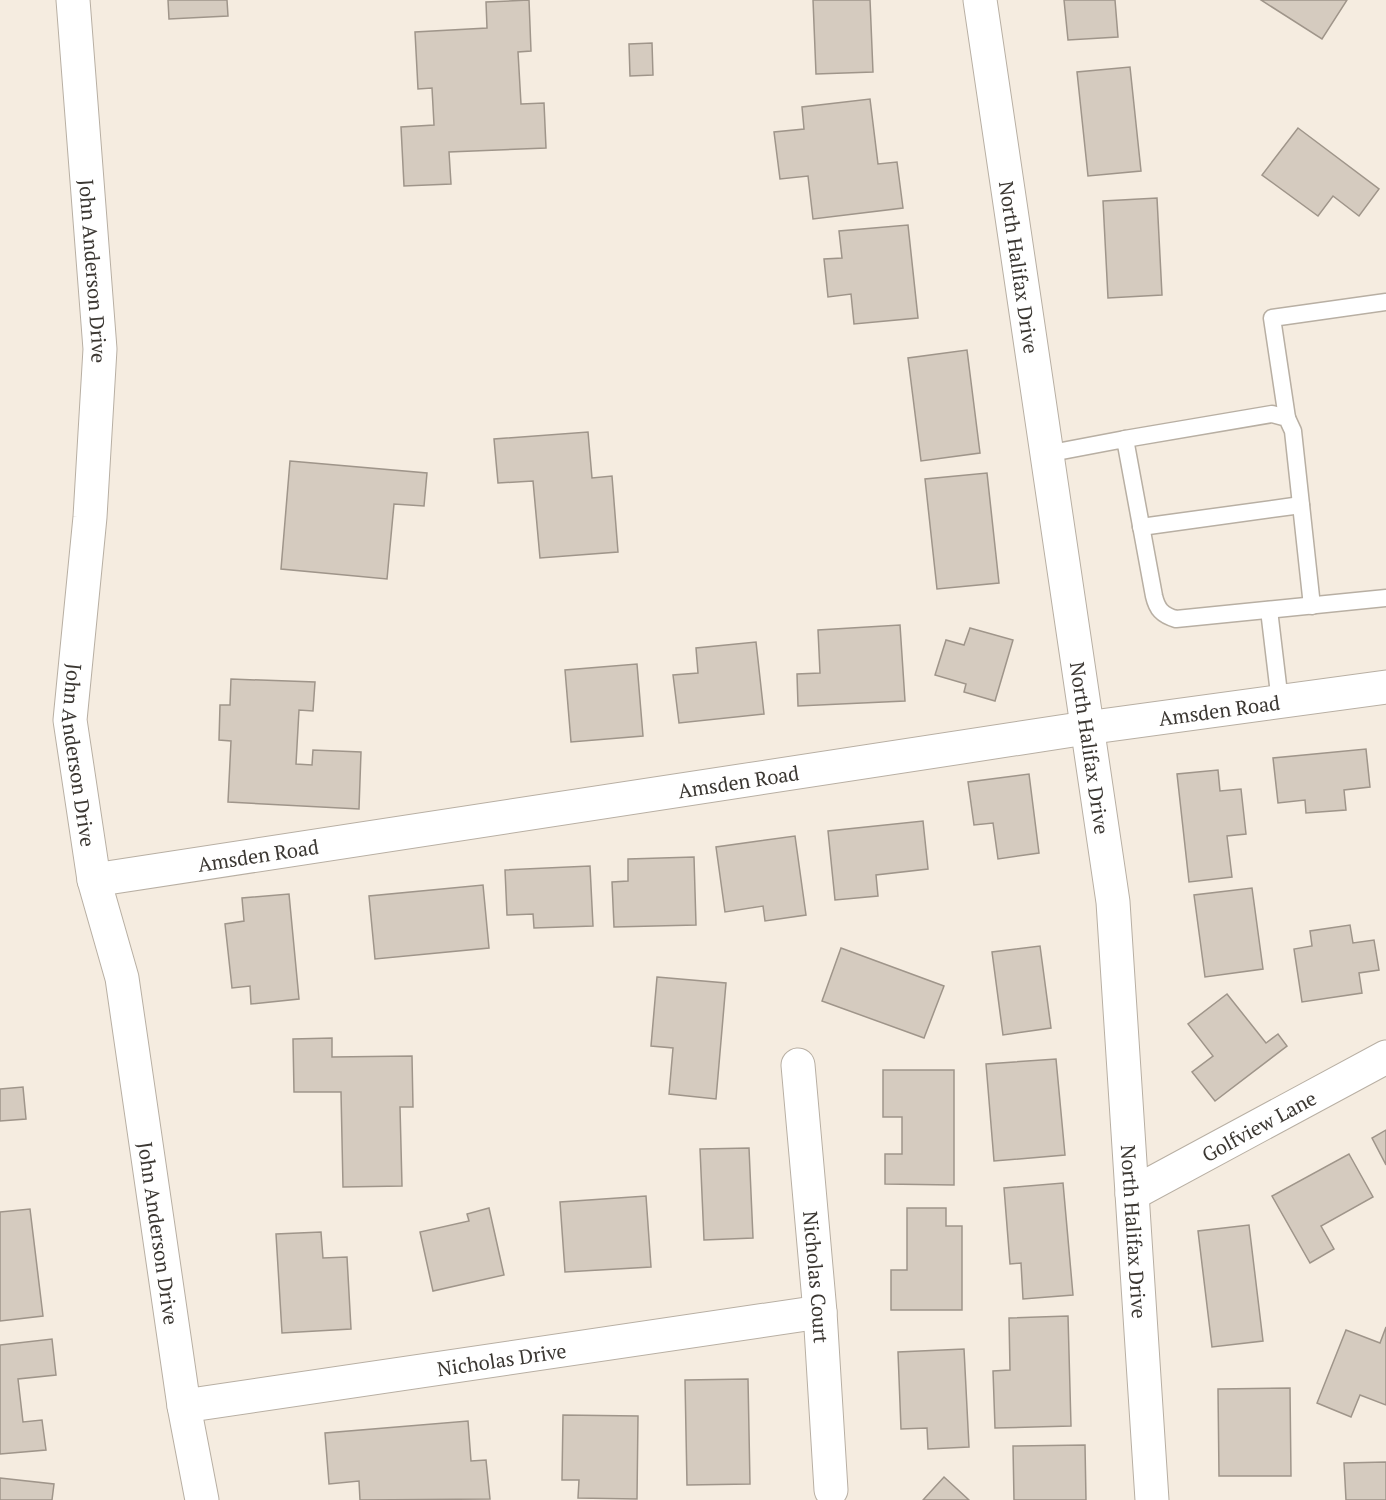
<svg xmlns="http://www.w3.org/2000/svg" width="1386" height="1500" viewBox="0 0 1386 1500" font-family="'PT Serif',serif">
<rect width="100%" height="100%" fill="#f5ece0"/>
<!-- building -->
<g fill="#d5cbbf" stroke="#9f958a" stroke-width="1.5">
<path d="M 168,0 L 227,0 L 228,16 L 169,19 Z"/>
<path d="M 529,0 L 531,51 L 518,52 L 521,104 L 544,103 L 546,148 L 449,152 L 451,184 L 404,186 L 401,127 L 434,125 L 432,88 L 418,89 L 415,32 L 487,28 L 486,2 Z"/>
<path d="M 813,0 L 870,0 L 873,72 L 816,74 Z"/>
<path d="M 1064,0 L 1115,0 L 1118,37 L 1068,40 Z"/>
<path d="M 1261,0 L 1347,0 L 1322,39 Z"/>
<path d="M 652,43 L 653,75 L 630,76 L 629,44 Z"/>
<path d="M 1130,67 L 1141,171 L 1088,176 L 1077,72 Z"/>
<path d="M 870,99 L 878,164 L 897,162 L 903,208 L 813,219 L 808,176 L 780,179 L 774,132 L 804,129 L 802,107 Z"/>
<path d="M 1298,128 L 1379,189 L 1359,216 L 1333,196 L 1318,216 L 1262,175 Z"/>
<path d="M 1157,198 L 1162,295 L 1108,298 L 1103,201 Z"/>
<path d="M 908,225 L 918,318 L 854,324 L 851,294 L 828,297 L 824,259 L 842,258 L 839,231 Z"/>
<path d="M 967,350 L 980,453 L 921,461 L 908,358 Z"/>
<path d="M 588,432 L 592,478 L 612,476 L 618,552 L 540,558 L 533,481 L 498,483 L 494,439 Z"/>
<path d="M 290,461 L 427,473 L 424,506 L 394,504 L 387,579 L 281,569 Z"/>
<path d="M 987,473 L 999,583 L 937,589 L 925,479 Z"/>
<path d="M 900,625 L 905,701 L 798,706 L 797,674 L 820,673 L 818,630 Z"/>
<path d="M 970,628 L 1013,640 L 995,701 L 964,692 L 966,684 L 935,675 L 946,640 L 964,645 Z"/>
<path d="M 756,642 L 764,714 L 679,723 L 673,675 L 698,673 L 696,648 Z"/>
<path d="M 637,664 L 643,736 L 571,742 L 565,670 Z"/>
<path d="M 231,679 L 315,682 L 313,711 L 299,710 L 296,764 L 312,765 L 313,750 L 361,752 L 359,809 L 228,802 L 231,741 L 219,740 L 220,705 L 230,705 Z"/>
<path d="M 1366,749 L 1370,787 L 1344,790 L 1346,810 L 1306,813 L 1305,800 L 1278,803 L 1273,758 Z"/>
<path d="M 1218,770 L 1220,791 L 1241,789 L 1246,834 L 1227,836 L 1232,877 L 1189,882 L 1177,774 Z"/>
<path d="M 1029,774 L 1039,853 L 998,859 L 993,823 L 974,825 L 968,782 Z"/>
<path d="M 923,821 L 928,869 L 876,875 L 878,896 L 835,900 L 828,831 Z"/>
<path d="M 795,836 L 806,915 L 765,921 L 763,906 L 725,912 L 716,847 Z"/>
<path d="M 694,857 L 696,925 L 614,927 L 612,882 L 628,881 L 628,859 Z"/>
<path d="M 590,866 L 593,926 L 534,928 L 533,914 L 507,915 L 505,870 Z"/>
<path d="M 483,885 L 489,948 L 375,959 L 369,896 Z"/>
<path d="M 1252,888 L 1263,969 L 1205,977 L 1194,895 Z"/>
<path d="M 289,894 L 299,999 L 251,1004 L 250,986 L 232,988 L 225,924 L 244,921 L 242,898 Z"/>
<path d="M 1350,925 L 1353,943 L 1374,940 L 1379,970 L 1359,973 L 1362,993 L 1302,1002 L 1294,949 L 1312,946 L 1310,931 Z"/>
<path d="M 1040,946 L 1051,1028 L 1003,1035 L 992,952 Z"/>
<path d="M 841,948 L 944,986 L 924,1038 L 822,1001 Z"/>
<path d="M 657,977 L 726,983 L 716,1099 L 669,1094 L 673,1048 L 651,1046 Z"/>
<path d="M 1227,994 L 1266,1043 L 1278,1034 L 1287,1046 L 1215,1101 L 1192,1072 L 1213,1056 L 1188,1024 Z"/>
<path d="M 332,1038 L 332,1057 L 412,1056 L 413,1107 L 400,1107 L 402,1186 L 343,1187 L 341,1092 L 294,1092 L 293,1039 Z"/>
<path d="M 1056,1059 L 1065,1155 L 994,1161 L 986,1064 Z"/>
<path d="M 883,1070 L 954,1070 L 954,1185 L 885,1184 L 885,1154 L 902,1154 L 902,1117 L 883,1117 Z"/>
<path d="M 23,1087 L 26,1119 L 0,1121 L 0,1089 Z"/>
<path d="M 1386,1130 L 1386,1165 L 1372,1138 Z"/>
<path d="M 749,1148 L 753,1238 L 704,1240 L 700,1149 Z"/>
<path d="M 1349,1154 L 1373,1197 L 1321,1226 L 1334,1249 L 1310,1263 L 1272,1196 Z"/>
<path d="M 1063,1183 L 1073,1295 L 1023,1299 L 1021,1263 L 1010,1264 L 1004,1188 Z"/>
<path d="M 646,1196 L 651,1267 L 565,1272 L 560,1202 Z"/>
<path d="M 489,1208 L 504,1275 L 433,1291 L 420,1232 L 469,1221 L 467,1214 Z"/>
<path d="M 907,1208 L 946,1208 L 946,1226 L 962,1226 L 962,1310 L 891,1310 L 891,1270 L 907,1270 Z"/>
<path d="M 30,1209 L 43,1316 L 0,1321 L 0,1212 Z"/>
<path d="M 1249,1225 L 1263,1341 L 1212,1347 L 1198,1231 Z"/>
<path d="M 321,1232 L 323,1258 L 347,1257 L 351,1329 L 282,1333 L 276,1234 Z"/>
<path d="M 1068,1316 L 1071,1426 L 995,1428 L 993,1371 L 1010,1370 L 1009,1318 Z"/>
<path d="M 1386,1327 L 1386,1405 L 1360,1395 L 1351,1417 L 1317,1403 L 1346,1330 L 1380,1343 Z"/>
<path d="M 52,1339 L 56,1375 L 18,1379 L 23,1422 L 42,1420 L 46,1450 L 0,1454 L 0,1345 Z"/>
<path d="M 964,1349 L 969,1447 L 928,1449 L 927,1428 L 901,1429 L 898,1352 Z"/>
<path d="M 748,1379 L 750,1484 L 687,1485 L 685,1380 Z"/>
<path d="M 1290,1388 L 1291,1476 L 1219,1476 L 1218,1389 Z"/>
<path d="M 563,1415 L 638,1416 L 637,1499 L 578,1498 L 579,1480 L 562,1480 Z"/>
<path d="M 468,1421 L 471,1461 L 486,1460 L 490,1499 L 360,1500 L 359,1481 L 329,1484 L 325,1433 Z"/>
<path d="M 1085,1445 L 1086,1500 L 1014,1500 L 1013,1446 Z"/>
<path d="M 1386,1462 L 1386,1500 L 1346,1500 L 1344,1463 Z"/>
<path d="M 944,1477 L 969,1500 L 923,1500 Z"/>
<path d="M 0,1478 L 54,1484 L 52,1500 L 0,1500 Z"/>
</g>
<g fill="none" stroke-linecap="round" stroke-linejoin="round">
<defs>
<g id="lane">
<path d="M 1287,418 L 1272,318 L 1386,302"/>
<path d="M 1125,439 L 1272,414 L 1287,418 L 1293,431 L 1312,606"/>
<path d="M 1046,454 L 1125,439 L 1154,596 C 1157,609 1162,615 1176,619 L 1386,598"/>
<path d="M 1141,527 L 1301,505"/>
<path d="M 1269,610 L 1280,702"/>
</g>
<g id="street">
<path id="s1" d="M 73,0 L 100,349 L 90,517 L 70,720 L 94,880 L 122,978 L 184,1406 L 202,1500"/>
<path id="s2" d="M 94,880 L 1086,728 L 1386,687"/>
<path id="s3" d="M 798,1065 L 820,1312 L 831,1490"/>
<path id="s4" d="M 1132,1194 L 1386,1057"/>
<path id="s5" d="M 184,1406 L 820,1312"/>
</g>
<g id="secondary">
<path id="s6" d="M 980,0 L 1113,902 L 1152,1500"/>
</g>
</defs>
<!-- lane casing -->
<use href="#lane" stroke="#b8afa3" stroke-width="19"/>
<!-- street casing -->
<use href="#street" stroke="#b8afa3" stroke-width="35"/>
<!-- secondary casing -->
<use href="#secondary" stroke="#b8afa3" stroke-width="35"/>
<!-- lane -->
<use href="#lane" stroke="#fff" stroke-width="16"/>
<!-- street -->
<use href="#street" stroke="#fff" stroke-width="33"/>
<!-- secondary -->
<use href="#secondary" stroke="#fff" stroke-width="33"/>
</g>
<g text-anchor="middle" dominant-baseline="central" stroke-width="4.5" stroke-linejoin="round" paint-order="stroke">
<!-- street labels -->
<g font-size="20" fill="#3b3732" stroke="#fefaf5">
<text stroke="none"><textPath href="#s6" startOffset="270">North Halifax Drive</textPath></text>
<text stroke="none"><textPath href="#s1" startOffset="272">John Anderson Drive</textPath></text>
<text stroke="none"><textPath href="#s2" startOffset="1138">Amsden Road</textPath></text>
<text stroke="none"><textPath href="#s6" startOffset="756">North Halifax Drive</textPath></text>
<text stroke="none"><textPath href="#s1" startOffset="758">John Anderson Drive</textPath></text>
<text stroke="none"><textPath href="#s2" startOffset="652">Amsden Road</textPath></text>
<text stroke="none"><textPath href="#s2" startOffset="166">Amsden Road</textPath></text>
<text stroke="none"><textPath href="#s4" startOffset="144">Golfview Lane</textPath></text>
<text stroke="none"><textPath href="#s6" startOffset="1242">North Halifax Drive</textPath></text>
<text stroke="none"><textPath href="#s1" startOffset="1244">John Anderson Drive</textPath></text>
<text stroke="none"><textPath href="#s3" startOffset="213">Nicholas Court</textPath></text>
<text stroke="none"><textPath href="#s5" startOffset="321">Nicholas Drive</textPath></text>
</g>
</g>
</svg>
